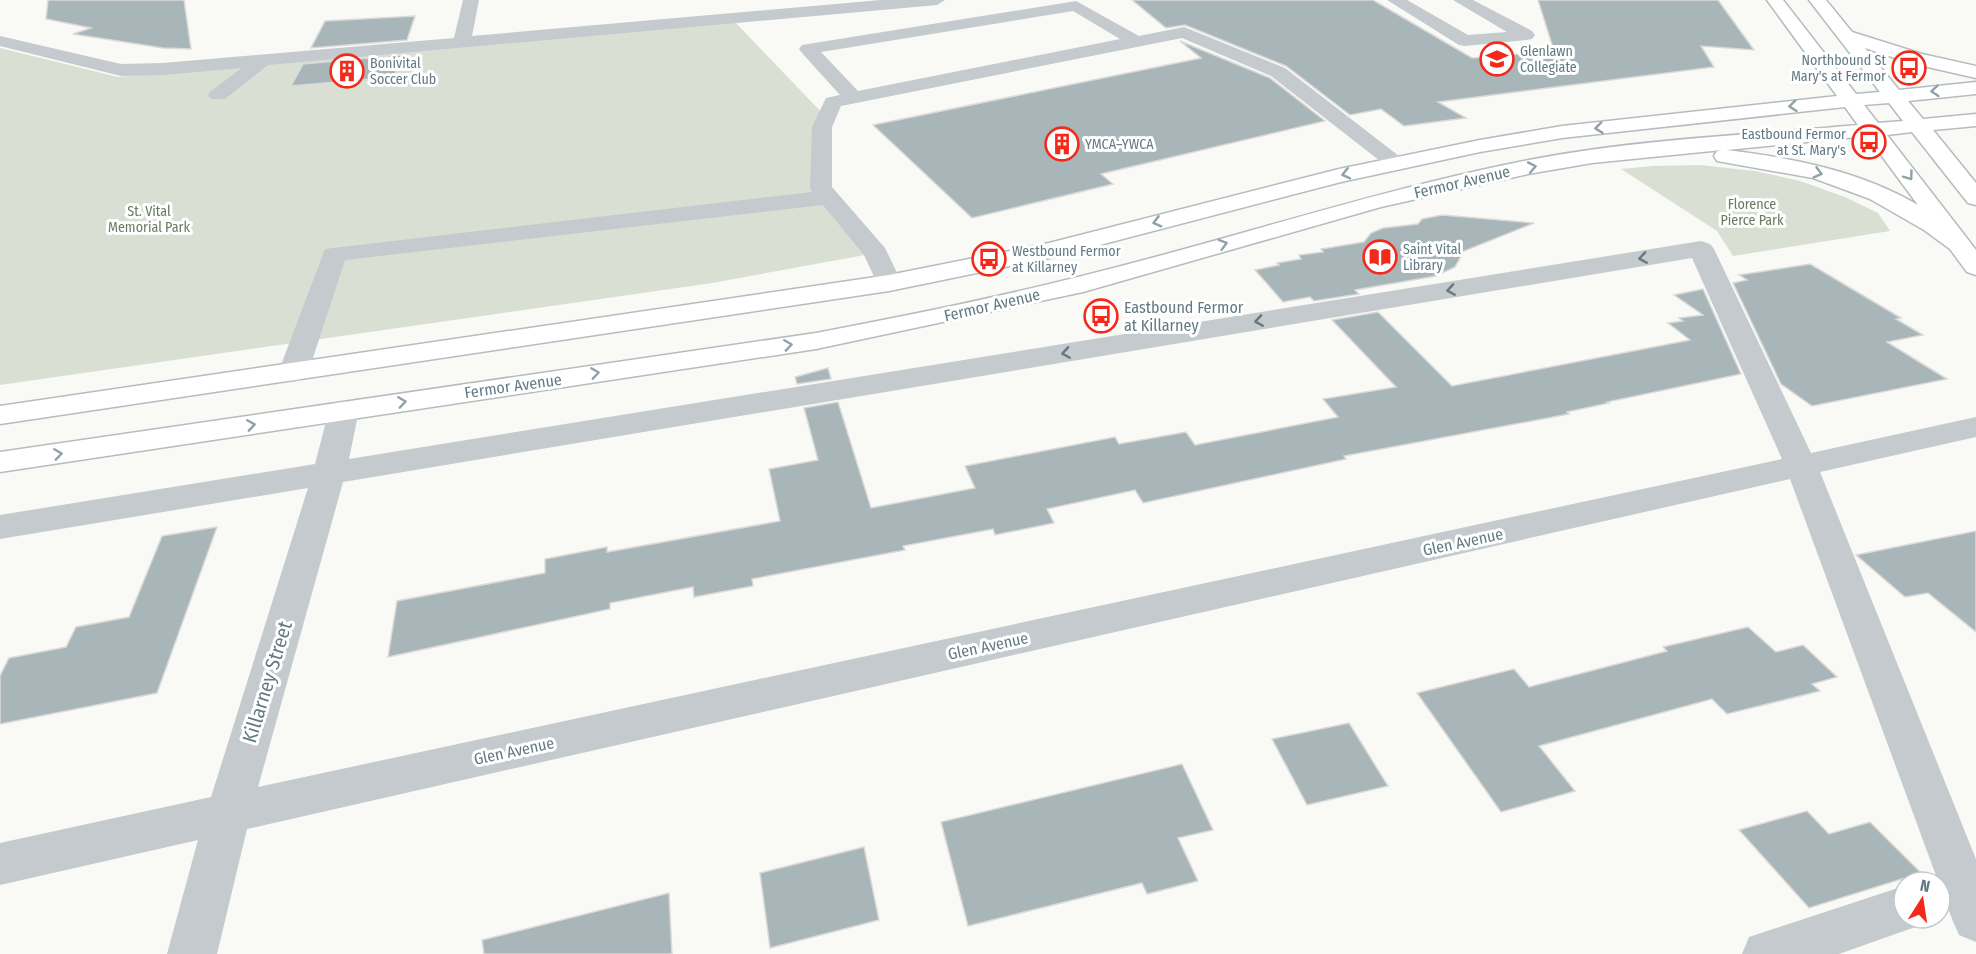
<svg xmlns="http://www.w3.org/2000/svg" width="1976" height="954" viewBox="0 0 1976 954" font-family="'Fira Sans Condensed',sans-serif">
<rect width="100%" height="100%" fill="#f9f9f6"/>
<!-- green -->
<g fill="#dadfd4">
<path d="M 735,22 L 826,117 L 821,188 L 876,253 L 712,283 L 0,385 L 0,48 L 118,77 Z"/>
<path d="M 1700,165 L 1755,171 L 1800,181 L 1845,197 L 1878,213 L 1890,231 L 1733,256 L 1717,231 L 1621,169 L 1653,166 Z"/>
</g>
<!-- building -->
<g fill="#a8b5b9" stroke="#dbdad8" stroke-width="1.5">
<path d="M 48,0 L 184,0 L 191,49 L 163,48 L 73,34 L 91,28 L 46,19 Z"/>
<path d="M 1132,0 L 1373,0 L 1472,58 L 1554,51 L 1538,0 L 1718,0 L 1754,50 L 1701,46 L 1714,67 L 1438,102 L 1466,118 L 1404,126 L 1381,109 L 1350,115 L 1286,66 L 1185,25 L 1166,28 Z"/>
<path d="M 415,16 L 407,40 L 311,48 L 325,21 Z"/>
<path d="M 1180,41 L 1270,78 L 1325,121 L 1101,174 L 1113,184 L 972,218 L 873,125 L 1201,58 Z"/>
<path d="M 401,55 L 394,77 L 291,86 L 303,64 Z"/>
<path d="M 1442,215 L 1534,223 L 1464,251 L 1455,267 L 1436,276 L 1355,290 L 1359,294 L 1314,301 L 1310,297 L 1283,302 L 1255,270 L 1279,265 L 1277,263 L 1301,259 L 1299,255 L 1323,252 L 1321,249 L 1364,242 L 1371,233 L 1383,228 L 1418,224 L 1422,219 Z"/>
<path d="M 1810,264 L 1901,318 L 1896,319 L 1923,335 L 1887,342 L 1947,379 L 1812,406 L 1781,384 L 1733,283 L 1747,280 L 1739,275 Z"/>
<path d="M 1703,289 L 1741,374 L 1607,402 L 1609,403 L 1567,412 L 1569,414 L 1344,456 L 1346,459 L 1143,503 L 1135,490 L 1047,509 L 1054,523 L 995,535 L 993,529 L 903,546 L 905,550 L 752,579 L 753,586 L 694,597 L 693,587 L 610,603 L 610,609 L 388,657 L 397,601 L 545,573 L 545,559 L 607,547 L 607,552 L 780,521 L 769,469 L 818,460 L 804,408 L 838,402 L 871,508 L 975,488 L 965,466 L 1115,437 L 1119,444 L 1186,432 L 1195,445 L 1338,417 L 1323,399 L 1396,387 L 1332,320 L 1378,312 L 1452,386 L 1690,340 L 1668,323 L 1683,321 L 1679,318 L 1703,315 L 1674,295 Z"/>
<path d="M 828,368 L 831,379 L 797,384 L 795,377 Z"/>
<path d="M 217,527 L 157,693 L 0,724 L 0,676 L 9,658 L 66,647 L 76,627 L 129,617 L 162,536 Z"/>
<path d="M 1976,531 L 1976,632 L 1928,593 L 1905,597 L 1856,555 Z"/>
<path d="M 1748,627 L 1776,652 L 1803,645 L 1837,677 L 1812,684 L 1820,691 L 1727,714 L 1712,699 L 1539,746 L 1575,791 L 1501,812 L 1417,693 L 1514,669 L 1529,687 L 1667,651 L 1663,647 Z"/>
<path d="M 1349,723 L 1388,786 L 1307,805 L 1272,739 Z"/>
<path d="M 1182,764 L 1213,830 L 1178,838 L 1198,881 L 1147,894 L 1142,883 L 968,926 L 941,822 Z"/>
<path d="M 1807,811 L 1829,834 L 1870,822 L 1921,873 L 1809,908 L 1739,830 Z"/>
<path d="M 864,847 L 879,920 L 770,948 L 760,873 Z"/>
<path d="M 669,893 L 672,954 L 484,954 L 482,940 Z"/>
</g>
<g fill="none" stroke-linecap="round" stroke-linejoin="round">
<defs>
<path id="major" d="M 1767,0 L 1783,0 L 1856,94 L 1880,92 L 1809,0 L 1826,0 L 1852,32 L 1922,54 L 1976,66 L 1976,78 L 1910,63 L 1865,48 L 1899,90 L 1976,82 L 1976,94 L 1908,101 L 1923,119 L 1976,114 L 1976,126 L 1933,130 L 1976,183 L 1976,205 L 1968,203 L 1912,132 L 1887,135 L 1976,250 L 1976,275 L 1967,272 L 1950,249 L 1924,230 L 1870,199 L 1813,178 L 1717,161 L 1714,156 L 1717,151 L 1722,150 L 1592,163 L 1528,174 L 1381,207 L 1083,292 L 816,349 L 0,472 L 0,452 L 816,333 C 903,316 991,299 1078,277 C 1229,240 1376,190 1529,160 C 1637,139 1749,135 1858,125 L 1845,107 L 1562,138 L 1480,152 L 1341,182 L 1050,258 L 889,291 L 0,424 L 0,406 L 889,275 L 1049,243 L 1339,169 L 1480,140 L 1562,126 L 1837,96 ZM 1889,103 L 1903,121 L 1878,123 L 1864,105 ZM 1867,136 L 1918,205 C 1860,171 1793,158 1727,150 Z"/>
</defs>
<!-- major casing -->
<use href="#major" stroke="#b5bcbf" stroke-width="3"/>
<!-- minor -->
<g fill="#c4cacd" fill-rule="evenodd">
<path d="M 463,0 L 479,0 L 472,36 L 881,0 L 945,0 L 937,5 L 268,65 L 225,99 L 211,99 L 208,95 L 211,91 L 242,68 L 163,75 L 121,76 L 0,46 L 0,36 L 121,64 L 163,63 L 454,38 Z"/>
<path d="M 1387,0 L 1407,0 L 1468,35 L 1507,32 L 1453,0 L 1473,0 L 1532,31 L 1535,35 L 1532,39 L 1526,40 L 1465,46 L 1459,45 Z"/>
<path d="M 1076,1 L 1139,36 L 1184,27 L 1285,68 L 1408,163 L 1405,168 L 1397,170 L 1389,168 L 1271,76 L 1182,38 L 841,106 L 832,127 L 832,187 L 885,248 L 902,283 L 898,289 L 889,291 L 880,289 L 864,255 L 823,205 L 345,260 L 308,373 L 303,379 L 293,382 L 283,379 L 278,373 L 325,249 L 812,192 L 810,188 L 812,127 L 826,98 L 840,95 L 802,53 L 799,49 L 802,45 ZM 1073,11 L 1120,39 L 858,91 L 821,52 Z"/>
<path d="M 1701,241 L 1710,244 L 1714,249 L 1811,453 L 1976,417 L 1976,437 L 1820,472 L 1976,859 L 1976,942 L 1959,935 L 1952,919 L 1790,479 L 247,829 L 217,954 L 167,954 L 198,840 L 0,885 L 0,843 L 211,797 L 308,488 L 0,539 L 0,515 L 315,464 L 329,410 L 333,403 L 344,401 L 355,403 L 359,410 L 349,459 ZM 1692,258 L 1782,459 L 258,787 L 343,482 Z"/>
<path d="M 1904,886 L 1904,918 L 1924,918 L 1921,925 L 1839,954 L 1742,954 L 1749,937 Z"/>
</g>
<!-- major -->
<use href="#major" fill="#fff" fill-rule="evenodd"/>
</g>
<!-- one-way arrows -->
<defs><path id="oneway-chevron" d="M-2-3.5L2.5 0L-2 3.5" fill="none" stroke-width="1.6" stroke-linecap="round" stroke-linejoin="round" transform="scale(1.5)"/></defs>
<g stroke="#90a2a9">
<use href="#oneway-chevron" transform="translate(1935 91) rotate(175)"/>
<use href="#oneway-chevron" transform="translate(1793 106) rotate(174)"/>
<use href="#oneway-chevron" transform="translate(1599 128) rotate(173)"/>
<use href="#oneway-chevron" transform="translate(1532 167) rotate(-11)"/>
<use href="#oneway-chevron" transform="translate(1818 173) rotate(15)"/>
<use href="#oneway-chevron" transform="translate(1346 174) rotate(167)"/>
<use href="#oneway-chevron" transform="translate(1909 176) rotate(54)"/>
<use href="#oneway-chevron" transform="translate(1157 222) rotate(166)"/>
<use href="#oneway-chevron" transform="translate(1223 244) rotate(-16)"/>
<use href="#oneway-chevron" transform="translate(788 345) rotate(-8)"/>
<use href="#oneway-chevron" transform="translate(595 373) rotate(-8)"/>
<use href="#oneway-chevron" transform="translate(402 402) rotate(-8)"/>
<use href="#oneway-chevron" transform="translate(251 425) rotate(-9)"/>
<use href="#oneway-chevron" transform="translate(58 454) rotate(-8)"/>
</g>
<g stroke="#617a84">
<use href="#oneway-chevron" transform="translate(1643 258) rotate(171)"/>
<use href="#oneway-chevron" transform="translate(1451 290) rotate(171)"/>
<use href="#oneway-chevron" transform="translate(1259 321) rotate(171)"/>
<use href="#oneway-chevron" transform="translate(1066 353) rotate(171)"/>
</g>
<!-- icons -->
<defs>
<symbol id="school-ring" viewBox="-11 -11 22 22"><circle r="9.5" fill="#fff" stroke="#f5291a" stroke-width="1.5"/><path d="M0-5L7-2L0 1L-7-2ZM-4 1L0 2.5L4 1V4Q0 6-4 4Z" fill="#f5291a"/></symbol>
<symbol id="bus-ring" viewBox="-11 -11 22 22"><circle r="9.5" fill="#fff" stroke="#f5291a" stroke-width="1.5"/><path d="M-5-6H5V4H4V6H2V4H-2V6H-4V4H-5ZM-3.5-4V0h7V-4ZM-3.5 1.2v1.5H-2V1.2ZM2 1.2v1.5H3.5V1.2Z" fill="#f5291a"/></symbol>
<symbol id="building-ring" viewBox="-11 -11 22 22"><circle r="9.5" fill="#fff" stroke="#f5291a" stroke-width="1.5"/><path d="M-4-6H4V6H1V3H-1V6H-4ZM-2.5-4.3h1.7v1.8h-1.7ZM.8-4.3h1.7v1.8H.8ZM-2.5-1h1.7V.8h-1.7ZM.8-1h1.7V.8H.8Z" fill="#f5291a"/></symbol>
<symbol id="library-ring" viewBox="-11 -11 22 22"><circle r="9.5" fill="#fff" stroke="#f5291a" stroke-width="1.5"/><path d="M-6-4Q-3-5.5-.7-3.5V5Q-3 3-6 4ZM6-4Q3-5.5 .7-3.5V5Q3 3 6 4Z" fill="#f5291a"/></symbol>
</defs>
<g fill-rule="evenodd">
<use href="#school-ring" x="1478" y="40" width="38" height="38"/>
<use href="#bus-ring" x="1890" y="49" width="38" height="38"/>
<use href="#building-ring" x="328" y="52" width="38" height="38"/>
<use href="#bus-ring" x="1850" y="123" width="38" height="38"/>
<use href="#building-ring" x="1043" y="125" width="38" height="38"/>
<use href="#library-ring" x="1361" y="238" width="38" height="38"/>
<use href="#bus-ring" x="970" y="240" width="38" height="38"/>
<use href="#bus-ring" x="1082" y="297" width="38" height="38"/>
</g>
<g text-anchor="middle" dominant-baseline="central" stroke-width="6" stroke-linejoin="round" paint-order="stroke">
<!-- far-poi labels -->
<g font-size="14" fill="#617a84" stroke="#fff" text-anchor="start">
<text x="1520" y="51">Glenlawn<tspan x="1520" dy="16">Collegiate</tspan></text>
<text x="1886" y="60" text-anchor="end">Northbound St<tspan x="1886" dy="16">Mary's at Fermor</tspan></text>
<text x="370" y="63">Bonivital<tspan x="370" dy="16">Soccer Club</tspan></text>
<text x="1846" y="134" text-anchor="end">Eastbound Fermor<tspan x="1846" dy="16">at St. Mary's</tspan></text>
<text x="1085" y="144">YMCA–YWCA</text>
<text x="1403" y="249">Saint Vital<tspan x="1403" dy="16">Library</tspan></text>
<text x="1012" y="251">Westbound Fermor<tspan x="1012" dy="16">at Killarney</tspan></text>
</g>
<!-- far-park labels -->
<g font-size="14" fill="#6a7b60" stroke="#fff">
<text x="1752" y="204">Florence<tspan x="1752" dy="16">Pierce Park</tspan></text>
<text x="149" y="211">St. Vital<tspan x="149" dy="16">Memorial Park</tspan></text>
</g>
<!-- street labels -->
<g font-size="16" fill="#617a84" stroke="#fff">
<text transform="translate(1462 182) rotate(-13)">Fermor Avenue</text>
<text transform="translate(992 305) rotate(-13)">Fermor Avenue</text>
<text transform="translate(513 386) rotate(-8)">Fermor Avenue</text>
<text transform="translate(1463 542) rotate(-12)">Glen Avenue</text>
<text transform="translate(988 646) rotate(-12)">Glen Avenue</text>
<text transform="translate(514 751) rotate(-12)">Glen Avenue</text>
</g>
<!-- poi labels -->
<g font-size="16" fill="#617a84" stroke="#fff" text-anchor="start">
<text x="1124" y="307">Eastbound Fermor<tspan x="1124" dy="18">at Killarney</tspan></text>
</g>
<!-- near-street labels -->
<g font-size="20" fill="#617a84" stroke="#fff">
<text transform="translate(267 682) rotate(-73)">Killarney Street</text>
</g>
</g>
<!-- north arrow -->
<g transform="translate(1922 900) rotate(12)"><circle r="28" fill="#ffffff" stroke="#c0cace" stroke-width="1.5"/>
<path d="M0-4.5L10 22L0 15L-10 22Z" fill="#f5291a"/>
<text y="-9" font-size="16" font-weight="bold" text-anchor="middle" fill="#617a84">N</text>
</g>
</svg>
